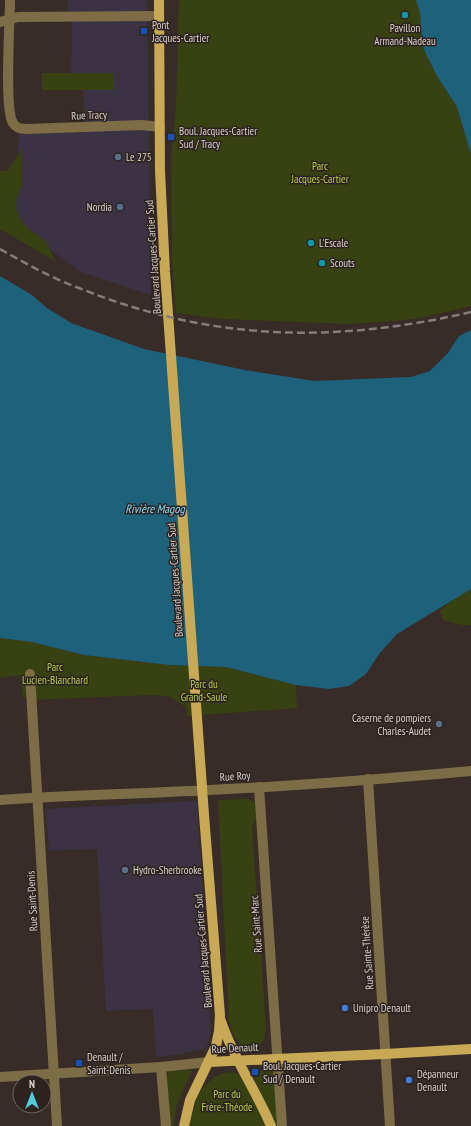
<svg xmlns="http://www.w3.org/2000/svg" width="471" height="1126" viewBox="0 0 471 1126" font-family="'PT Sans Narrow',sans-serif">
<rect width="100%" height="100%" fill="#372c27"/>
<!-- commercial -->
<g fill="#3b3343">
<path d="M 68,0 L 147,0 L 151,295 L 79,271 L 18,225 L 14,209 L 19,129 L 85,128 L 83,90 L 71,90 L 72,11 L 68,11 Z"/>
<path d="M 197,801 L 211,1034 L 209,1034 L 209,1041 L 207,1047 L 204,1049 L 177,1055 L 156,1057 L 153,1009 L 106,1011 L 97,849 L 49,851 L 46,809 Z"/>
</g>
<!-- green -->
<g fill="#384112">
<path d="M 179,0 L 416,0 L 420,13 L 422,42 L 425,52 L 437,76 L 457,107 L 471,154 L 471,306 L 420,318 L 396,321 L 349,324 L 222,319 L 176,313 L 172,262 L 171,157 L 176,106 Z"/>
<rect x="42" y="73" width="72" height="17"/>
<path d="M 22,149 L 22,185 L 17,198 L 16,209 L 22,222 L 30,230 L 46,241 L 55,261 L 0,229 L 0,171 L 7,171 Z"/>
<path d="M 471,589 L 471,625 L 462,625 L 443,620 L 440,611 L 455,597 Z"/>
<path d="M 0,638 L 32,642 L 84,655 L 169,665 L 226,667 L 296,685 L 297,708 L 187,716 L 186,707 L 168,696 L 150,695 L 31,700 L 31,697 L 23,698 L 20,675 L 0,678 Z"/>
<path d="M 249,799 L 256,803 L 257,819 L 252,827 L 266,1028 C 265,1033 265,1037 263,1041 C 258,1048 246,1050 240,1044 C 234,1038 231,1028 229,1020 L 218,800 Z"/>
<path d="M 190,1070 L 192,1071 L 177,1105 L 173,1126 L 169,1126 L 167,1075 L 170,1071 Z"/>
<path d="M 250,1070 L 268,1070 L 273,1072 L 274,1076 L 278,1126 L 276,1126 L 269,1109 Z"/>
<path d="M 229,1072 L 240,1074 L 267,1126 L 190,1126 C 192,1102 204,1076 229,1072 Z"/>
</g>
<!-- water -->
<g fill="#1e617b">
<path d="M 416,0 L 471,0 L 471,154 L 457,107 L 437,76 L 425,52 L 422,42 L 420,13 Z"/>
<path d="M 0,276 L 32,295 L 47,308 L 71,323 L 144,349 L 245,370 L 315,381 L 411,377 L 430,371 L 448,353 L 459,336 L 471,330 L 471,589 L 397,634 L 379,654 L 366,674 L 349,686 L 329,689 L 296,685 L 226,667 L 169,665 L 84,655 L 32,642 L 0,638 Z"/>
</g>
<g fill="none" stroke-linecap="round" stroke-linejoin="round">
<!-- minor -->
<g stroke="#7c6d47" stroke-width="10">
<path d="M 10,0 C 10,21 4,110 13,123 C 16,128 21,129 26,129 L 142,125 L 160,127"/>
<path d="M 0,22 L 18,17 L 159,16"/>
<path d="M 30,674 L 57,1126"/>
<path d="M 368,779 L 390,1126"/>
<path d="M 259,787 L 282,1126"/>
<path d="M 0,800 C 69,795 139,794 209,790 C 296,786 384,779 471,771"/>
<path d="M 161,1067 L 166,1126"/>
<path d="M 0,1077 L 161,1067 L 209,1062"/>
</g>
<!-- major -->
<g stroke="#c8aa56" stroke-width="10">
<path d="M 159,0 L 160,171 L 165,272 L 204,815 L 220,1015 L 219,1031 L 216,1046 L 190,1100 L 184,1126"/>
<path d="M 221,1021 C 233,1058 256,1090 271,1126"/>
<path d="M 209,1062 L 385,1054 L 471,1049"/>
</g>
<!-- rail -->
<path stroke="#867d79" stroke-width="2.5" stroke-dasharray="8 4" stroke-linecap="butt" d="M 0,249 C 25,263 51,278 79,288 C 210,341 334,344 471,312"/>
</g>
<!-- markers -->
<g fill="#0f9aa8" stroke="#2d231e" stroke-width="1.5">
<circle cx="405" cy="15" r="4"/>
<circle cx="311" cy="243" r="4"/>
<circle cx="322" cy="263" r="4"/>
</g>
<g fill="#1a4fb4" stroke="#2d231e" stroke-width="1.5">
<rect x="140" y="27" width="8" height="8" rx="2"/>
<rect x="167" y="133" width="8" height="8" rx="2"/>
<rect x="75" y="1059" width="8" height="8" rx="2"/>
<rect x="251" y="1068" width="8" height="8" rx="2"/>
</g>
<g fill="#5c6f8a" stroke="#2d231e" stroke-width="1.5">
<circle cx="118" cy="157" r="4"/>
<circle cx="120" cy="207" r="4"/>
<circle cx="439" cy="724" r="4"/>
<circle cx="125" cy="870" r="4"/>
</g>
<g fill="#3f7fe0" stroke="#2d231e" stroke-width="1.5">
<circle cx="345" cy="1008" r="4"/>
<circle cx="409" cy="1080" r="4"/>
</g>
<g text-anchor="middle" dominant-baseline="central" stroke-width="3" stroke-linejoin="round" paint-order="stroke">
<!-- poi labels -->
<g font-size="11" fill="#d9d2cf" stroke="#2d231e" text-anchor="start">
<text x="152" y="25">Pont<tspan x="152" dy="13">Jacques-Cartier</tspan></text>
<text x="405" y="28" text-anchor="middle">Pavillon<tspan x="405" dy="13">Armand-Nadeau</tspan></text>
<text x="179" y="131">Boul. Jacques-Cartier<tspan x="179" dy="13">Sud / Tracy</tspan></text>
<text x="126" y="157">Le 275</text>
<text x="112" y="207" text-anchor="end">Nordia</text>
<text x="319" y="243">L'Escale</text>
<text x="330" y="263">Scouts</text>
<text x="431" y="718" text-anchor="end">Caserne de pompiers<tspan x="431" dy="13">Charles-Audet</tspan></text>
<text x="133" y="870">Hydro-Sherbrooke</text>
<text x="353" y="1008">Unipro Denault</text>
<text x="87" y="1057">Denault /<tspan x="87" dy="13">Saint-Denis</tspan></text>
<text x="263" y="1066">Boul. Jacques-Cartier<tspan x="263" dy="13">Sud / Denault</tspan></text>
<text x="417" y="1074">Dépanneur<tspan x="417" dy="13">Denault</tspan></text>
</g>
<!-- street labels -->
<g font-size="11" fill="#d9d2cf" stroke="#2d231e">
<text transform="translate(89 115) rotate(-2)">Rue Tracy</text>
<text transform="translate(153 257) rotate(-94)">Boulevard Jacques-Cartier Sud</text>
<text transform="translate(175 580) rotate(-94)">Boulevard Jacques-Cartier Sud</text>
<text transform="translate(235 776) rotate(-4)">Rue Roy</text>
<text transform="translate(32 901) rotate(-93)">Rue Saint-Denis</text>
<text transform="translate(256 924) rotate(-94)">Rue Saint-Marc</text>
<text transform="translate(203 951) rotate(-95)">Boulevard Jacques-Cartier Sud</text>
<text transform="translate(367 953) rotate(-94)">Rue Sainte-Thérèse</text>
<text transform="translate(235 1048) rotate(-3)">Rue Denault</text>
</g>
<!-- park labels -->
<g font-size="11" fill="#b8d14c" stroke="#2d231e">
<text x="320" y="166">Parc<tspan x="320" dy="13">Jacques-Cartier</tspan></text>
<text x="55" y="667">Parc<tspan x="55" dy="13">Lucien-Blanchard</tspan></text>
<text x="204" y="684">Parc du<tspan x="204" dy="13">Grand-Saule</tspan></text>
<text x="227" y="1094">Parc du<tspan x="227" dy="13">Frère-Théode</tspan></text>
</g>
<!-- water labels -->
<g font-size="12" font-style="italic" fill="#87dafe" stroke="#2d231e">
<text x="155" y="508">Rivière Magog</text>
</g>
</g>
<!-- north arrow -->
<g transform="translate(32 1094)"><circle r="19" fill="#2d231e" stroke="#726965"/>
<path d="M0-3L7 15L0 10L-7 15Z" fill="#54cade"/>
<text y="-6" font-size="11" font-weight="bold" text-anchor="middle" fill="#d9d2cf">N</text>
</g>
</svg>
